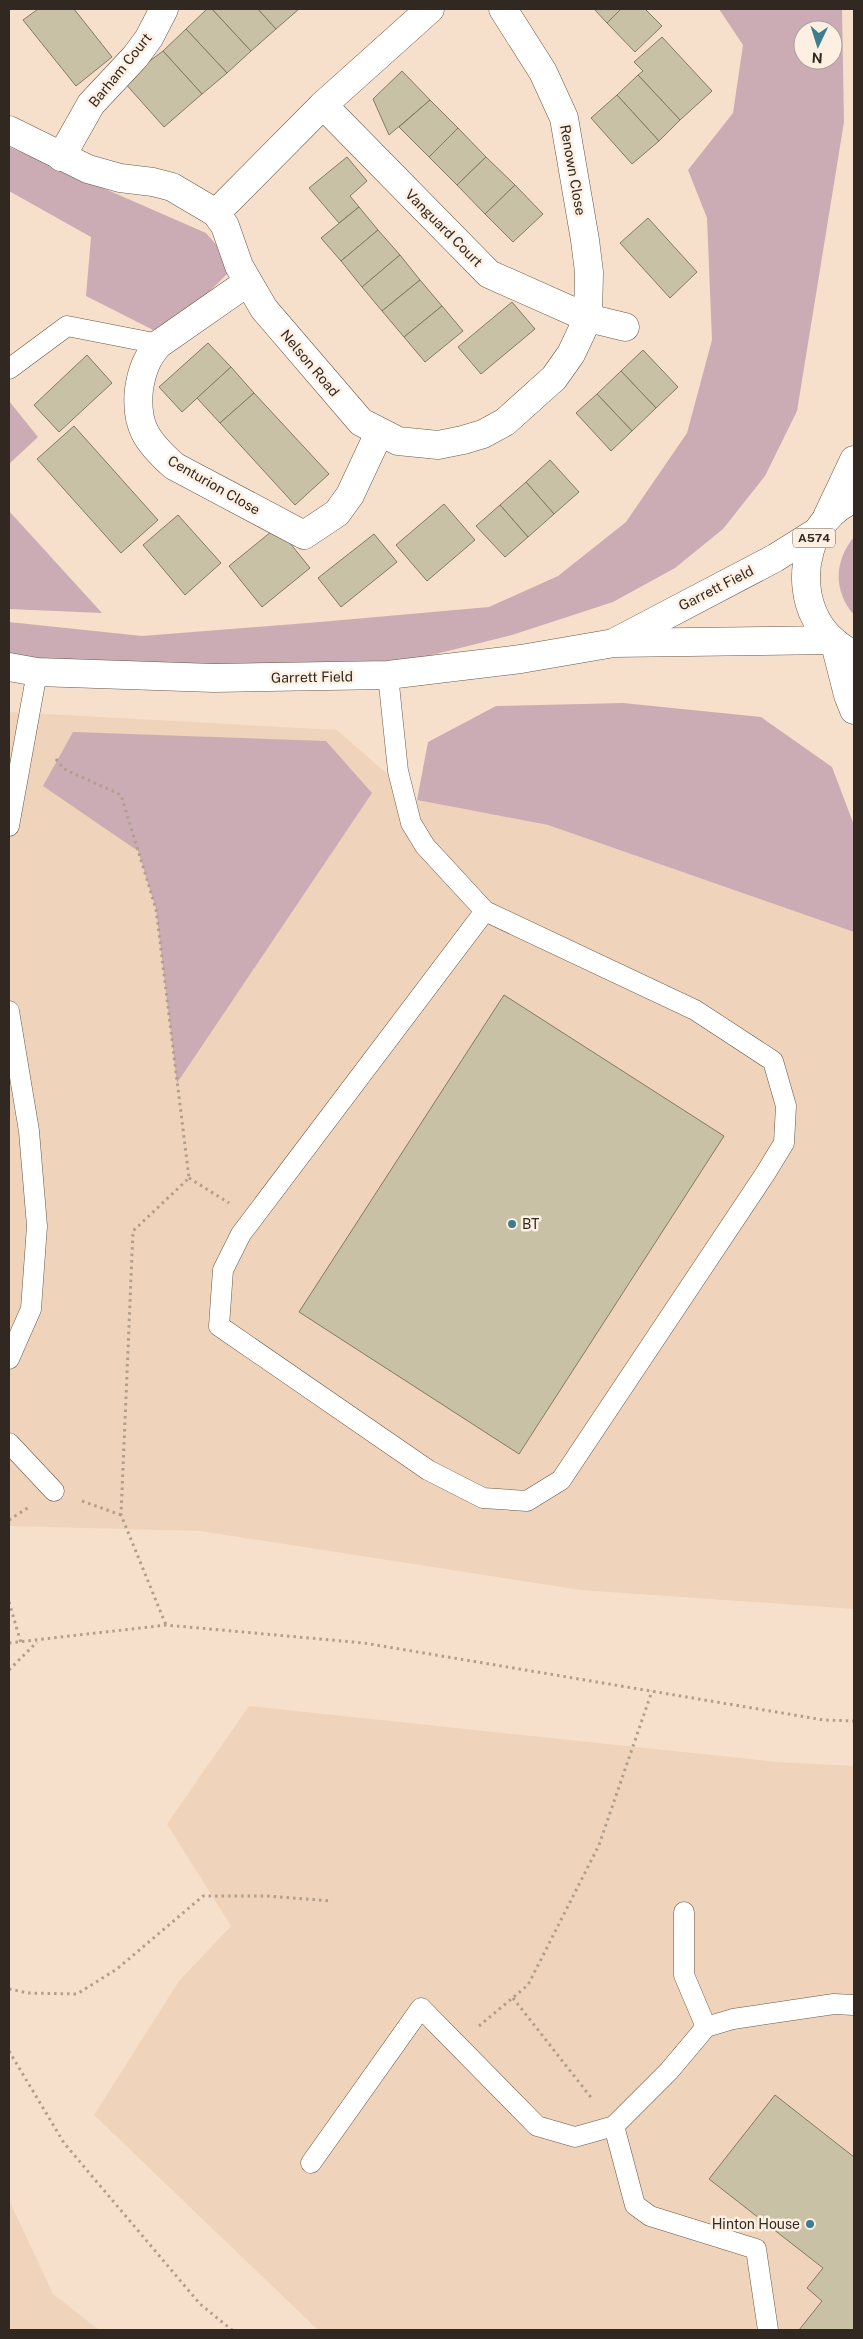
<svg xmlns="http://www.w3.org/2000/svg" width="863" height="2339" viewBox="0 0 863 2339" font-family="'Public Sans',sans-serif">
<rect width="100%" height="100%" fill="#f7e0cb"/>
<!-- built -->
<g fill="#efd3ba">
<path d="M 9,712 L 337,730 L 417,800 L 548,825 L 854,932 L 854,1609 L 581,1590 L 200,1531 L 9,1526 Z"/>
<path d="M 249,1706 L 778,1762 L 854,1766 L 854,2330 L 318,2330 L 94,2115 L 179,1981 L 231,1926 L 167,1824 Z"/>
<path d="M 9,2200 L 53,2294 L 99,2330 L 9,2330 Z"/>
</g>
<!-- green -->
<g fill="#cbacb4" fill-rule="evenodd">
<path d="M 719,9 L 842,9 L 844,122 L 797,411 L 765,476 L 723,529 L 675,568 L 613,602 L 512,635 L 388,666 L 217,671 L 9,659 L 9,622 L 142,636 L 320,622 L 489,607 L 558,576 L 626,522 L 687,433 L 712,340 L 707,218 L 688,170 L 733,113 L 743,45 ZM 803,30 L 833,30 L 833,60 L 803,60 Z"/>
<path d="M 9,147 L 206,233 L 235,266 L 165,336 L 86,296 L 91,237 L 9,191 Z"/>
<path d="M 9,401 L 38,437 L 9,464 Z"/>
<path d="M 9,511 L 102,613 L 9,609 Z"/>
<path d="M 854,537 L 854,615 C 833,591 834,561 854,537 Z"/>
<path d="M 623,703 L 761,717 L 832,767 L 854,825 L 854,932 L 548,825 L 417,800 L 428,742 L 496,706 Z"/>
<path d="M 73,732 L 326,741 L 372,793 L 177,1083 L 156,909 L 138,851 L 43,786 Z"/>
</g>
<!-- building -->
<g fill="#c8c1a6" stroke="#827b62">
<path d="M 38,9 L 74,9 L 112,57 L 76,86 L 23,20 Z"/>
<path d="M 207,9 L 212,9 L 251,51 L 227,73 L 186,29 Z"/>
<path d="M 212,9 L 258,9 L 276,29 L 251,51 Z"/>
<path d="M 258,9 L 299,9 L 276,29 Z"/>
<path d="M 594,9 L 621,9 L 607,23 Z"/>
<path d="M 621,9 L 645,9 L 662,26 L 635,52 L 607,23 Z"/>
<path d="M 186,29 L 227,73 L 202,94 L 163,51 Z"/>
<path d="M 662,37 L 712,91 L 680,120 L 638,75 L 643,71 L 634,62 Z"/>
<path d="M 163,51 L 202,94 L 164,127 L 123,81 Z"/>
<path d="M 402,71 L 430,100 L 389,135 L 373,99 Z"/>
<path d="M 638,75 L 680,120 L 659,141 L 617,95 Z"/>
<path d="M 617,95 L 659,141 L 632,164 L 591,118 Z"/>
<path d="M 430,100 L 458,128 L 429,157 L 399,127 Z"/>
<path d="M 458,128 L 486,157 L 457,185 L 429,157 Z"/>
<path d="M 347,157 L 367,181 L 350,196 L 359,207 L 339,223 L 309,188 Z"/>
<path d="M 486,157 L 515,185 L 485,214 L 457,185 Z"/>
<path d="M 515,185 L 543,214 L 513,242 L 485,214 Z"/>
<path d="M 359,207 L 378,230 L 341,261 L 321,238 Z"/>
<path d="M 648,218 L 697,272 L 670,298 L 620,243 Z"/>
<path d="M 378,230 L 400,255 L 362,287 L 341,261 Z"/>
<path d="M 400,255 L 420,280 L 382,311 L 362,287 Z"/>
<path d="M 420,280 L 442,306 L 404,337 L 382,311 Z"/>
<path d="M 512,302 L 535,329 L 481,374 L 458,347 Z"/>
<path d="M 442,306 L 463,331 L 425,362 L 404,337 Z"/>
<path d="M 208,343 L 231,367 L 182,412 L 159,387 Z"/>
<path d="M 643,350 L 678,387 L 656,408 L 621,371 Z"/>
<path d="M 87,355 L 112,383 L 59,432 L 34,405 Z"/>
<path d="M 231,367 L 254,393 L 220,423 L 197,398 Z"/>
<path d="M 621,371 L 656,408 L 632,431 L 597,394 Z"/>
<path d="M 254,393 L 329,474 L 295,505 L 220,423 Z"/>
<path d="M 597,394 L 632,431 L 611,451 L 576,413 Z"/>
<path d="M 74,426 L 158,520 L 121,553 L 37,459 Z"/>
<path d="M 550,460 L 579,492 L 554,514 L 526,482 Z"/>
<path d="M 526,482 L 554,514 L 528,537 L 500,505 Z"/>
<path d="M 444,504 L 475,540 L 427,581 L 396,545 Z"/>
<path d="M 500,505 L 528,537 L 505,557 L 476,526 Z"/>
<path d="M 178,515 L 221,563 L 185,595 L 143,545 Z"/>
<path d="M 277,527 L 310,568 L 262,607 L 229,566 Z"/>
<path d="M 374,534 L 397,562 L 341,607 L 318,578 Z"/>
<path d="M 504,995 L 724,1136 L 519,1454 L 299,1312 Z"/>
<path d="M 775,2095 L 854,2157 L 854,2330 L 799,2330 L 822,2301 L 807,2288 L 823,2268 L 709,2179 Z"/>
</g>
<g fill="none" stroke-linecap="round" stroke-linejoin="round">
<defs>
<g id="lane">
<path d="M 9,369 L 67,326 L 159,344"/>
<path d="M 388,675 L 398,771 L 411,823 L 425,846 L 485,911 L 695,1010 L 773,1061 L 786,1106 L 784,1143 L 765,1174 L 561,1480 L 527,1501 L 483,1498 L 428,1470 L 219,1326 L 223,1270 L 241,1234 L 485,911"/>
<path d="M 9,826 L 37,672"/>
<path d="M 9,1011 L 29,1131 L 37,1226 L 31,1309 L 9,1359"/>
<path d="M 9,1443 L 54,1491"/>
<path d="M 684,1912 L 684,1975 L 706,2027"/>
<path d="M 614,2126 L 635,2205 L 650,2216 L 756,2249 L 768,2330"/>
<path d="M 311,2163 L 421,2008 L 537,2126 L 575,2137 L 614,2126 L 669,2071 L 706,2027 L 733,2019 L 834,2004 L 854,2005"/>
</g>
<g id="street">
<path d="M 323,105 L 489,274 L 588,318 L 625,327"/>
<path d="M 9,130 L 88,169 L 120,178 L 153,182 L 172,187 L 216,213 L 225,226 L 239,266 L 264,309 L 361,422 L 398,441 L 438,445 L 463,440 L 483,434 L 505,422 L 554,378 L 571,354 L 588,318 L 589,272 L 585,240 L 564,118 L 543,72 L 503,9"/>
<path d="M 61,157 L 91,104 L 135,57 L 149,38 L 164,9"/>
<path d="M 216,213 L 323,105 L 430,9"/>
<path d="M 248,282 L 159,344 C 147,357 142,370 139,389 C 135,426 147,442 174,466 L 304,535 L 337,513 L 350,495 L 379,433"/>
<path d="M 617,641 L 775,558 L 818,531"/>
<path d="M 9,667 L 37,672 L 214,678 L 388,675 L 521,659 L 614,643 L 832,640"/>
</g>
<g id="primary">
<path d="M 854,499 C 809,517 794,578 816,619 C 824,635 839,647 854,655"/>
<path d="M 828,515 L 854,460"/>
<path d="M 835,644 L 848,695 L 854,710"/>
</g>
</defs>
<!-- lane casing -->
<use href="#lane" stroke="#6a5745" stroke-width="21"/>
<!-- street casing -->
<use href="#street" stroke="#6a5745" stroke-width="29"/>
<!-- primary casing -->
<use href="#primary" stroke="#6a5745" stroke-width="29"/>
<!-- path -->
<g stroke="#b19f8e" stroke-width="3" stroke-dasharray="2.5 4" stroke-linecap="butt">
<path d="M 56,759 L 64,769 L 121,795 L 156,909 L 189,1178 L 133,1231 L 121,1515 L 166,1625"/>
<path d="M 189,1178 L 229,1203"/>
<path d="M 82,1501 L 121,1515"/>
<path d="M 9,1520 L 29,1507"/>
<path d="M 9,1602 L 21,1643"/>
<path d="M 9,1643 L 166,1625 L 364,1643 L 824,1720 L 854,1721"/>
<path d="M 9,1670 L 37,1642"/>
<path d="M 9,1989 L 28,1993 L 77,1994 L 117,1969 L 203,1896 L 266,1896 L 332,1901"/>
<path d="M 513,1998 L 593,2100"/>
<path d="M 479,2026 L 528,1985 L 599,1845 L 652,1691"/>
<path d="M 9,2051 L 64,2143 L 200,2304 L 232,2330"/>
</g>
<!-- lane -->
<use href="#lane" stroke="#fff" stroke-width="20"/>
<!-- street -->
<use href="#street" stroke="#fff" stroke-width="28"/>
<!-- primary -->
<use href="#primary" stroke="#fff" stroke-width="28"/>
</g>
<!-- markers -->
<g fill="#3b7e8f" stroke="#fdefe2" stroke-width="2">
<circle cx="512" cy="1224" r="5"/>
<circle cx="810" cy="2224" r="5"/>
</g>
<g text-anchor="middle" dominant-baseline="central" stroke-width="5" stroke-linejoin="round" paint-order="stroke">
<!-- shield labels -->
<rect fill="#fdefe2" stroke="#6e645b" stroke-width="1" x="793" y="528.5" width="42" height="19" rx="4"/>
<g font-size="12" font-weight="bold" fill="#312921">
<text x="814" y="538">A574</text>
</g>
<!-- street labels -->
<g font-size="14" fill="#312921" stroke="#fdefe2">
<text transform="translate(120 70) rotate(-51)">Barham Court</text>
<text transform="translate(573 170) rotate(80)">Renown Close</text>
<text transform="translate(444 228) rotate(45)">Vanguard Court</text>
<text transform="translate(310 363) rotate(50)">Nelson Road</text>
<text transform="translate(214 485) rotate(30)">Centurion Close</text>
<text transform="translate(716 588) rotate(-27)">Garrett Field</text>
<text transform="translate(312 677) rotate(-1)">Garrett Field</text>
</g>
<!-- poi labels -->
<g font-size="14" fill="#312921" stroke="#fdefe2" text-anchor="start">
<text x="522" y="1224">BT</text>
<text x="800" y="2224" text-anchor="end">Hinton House</text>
</g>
</g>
<!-- border -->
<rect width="863" height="2339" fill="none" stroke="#312921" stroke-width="20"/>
<!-- north arrow -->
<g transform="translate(818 45) rotate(184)"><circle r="24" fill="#fdefe2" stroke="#aba095"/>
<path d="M0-4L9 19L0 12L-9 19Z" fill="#3b7e8f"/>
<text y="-8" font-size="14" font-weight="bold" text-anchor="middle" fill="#312921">N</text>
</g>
</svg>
